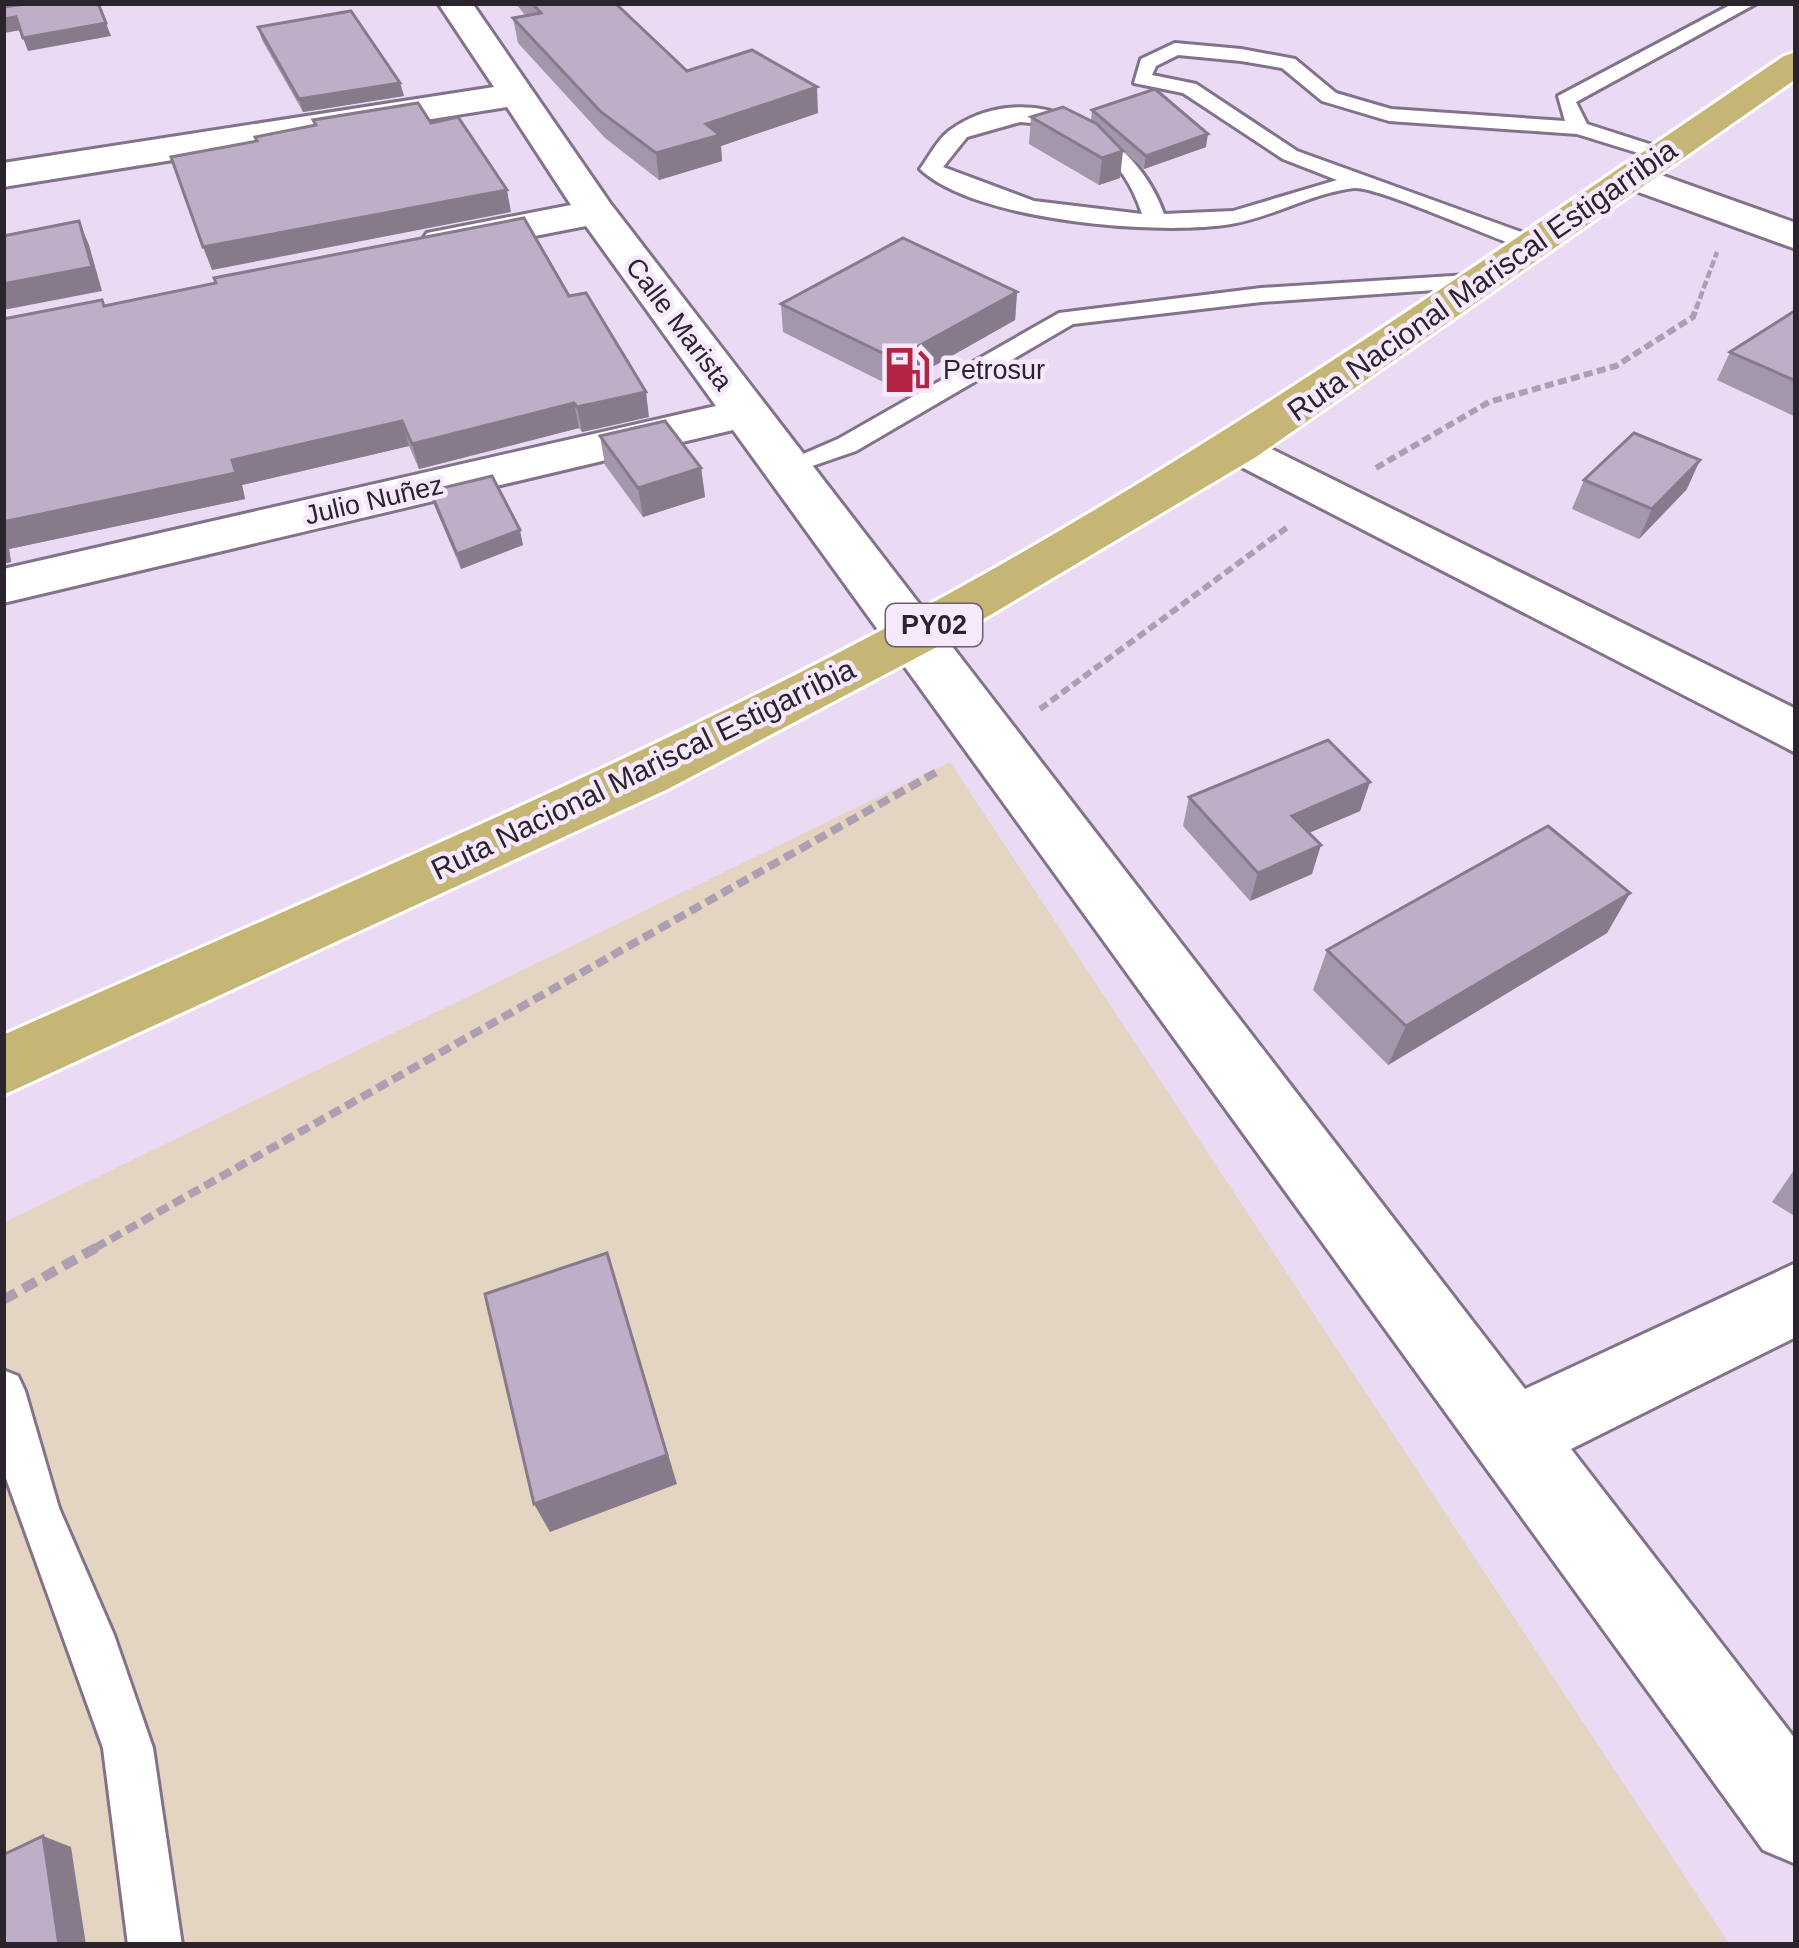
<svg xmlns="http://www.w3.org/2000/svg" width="1799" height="1948" viewBox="0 0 1799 1948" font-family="Arial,sans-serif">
<rect width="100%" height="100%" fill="#ebdaf3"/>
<!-- industrial -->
<path fill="#e4d4c2" d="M 950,762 L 1730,1945 L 3,1945 L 3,1223 Z"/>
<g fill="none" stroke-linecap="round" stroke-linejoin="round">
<defs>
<g id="service">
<path d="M 1734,3 L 1757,3 L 1576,102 L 1587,124 L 1671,151 L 1671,159 L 1664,161 L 1577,134 L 1389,121 L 1322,101 L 1282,68 L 1241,61 L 1178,55 L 1156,66 L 1152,75 L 1196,84 L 1297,151 L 1543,240 L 1546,245 L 1535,252 C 1499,242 1378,186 1354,188 C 1312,193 1273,217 1231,224 C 1157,236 975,221 920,169 C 929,157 937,140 949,131 C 1030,72 1136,132 1164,214 L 1233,211 L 1337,180 L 1283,159 L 1183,93 L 1134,83 L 1141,59 L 1175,43 L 1241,49 L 1295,59 L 1336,93 L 1391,109 L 1565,121 L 1558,96 ZM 1020,122 C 1082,126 1123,155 1142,214 L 1034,201 L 943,167 L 967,137 Z"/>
<path d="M 1484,274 L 1492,276 L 1492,286 L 1261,302 L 1073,324 L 856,451 L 786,475 L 773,467 L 838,439 L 1059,313 L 1261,288 Z"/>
<path d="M 3,1370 L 18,1376 L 25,1391 L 59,1508 L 114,1635 L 153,1748 L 182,1945 L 128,1945 L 103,1748 L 3,1470 Z"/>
</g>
<g id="minor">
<path d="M 438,3 L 472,3 L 610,203 L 1525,1389 L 1796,1263 L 1796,1337 L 1571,1449 L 1796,1740 L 1796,1864 L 1763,1850 L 733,430 L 3,603 L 3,569 L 716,406 L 586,226 L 442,254 L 427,251 L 421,242 L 427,233 L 571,205 L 507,107 L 3,187 L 3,163 L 494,87 Z"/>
<path d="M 1633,165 L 1796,223 L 1796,249 L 1619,185 L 1614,177 Z"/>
<path d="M 1239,433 L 1796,709 L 1796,753 L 1222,457 L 1215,447 L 1222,437 Z"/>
</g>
<path id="primary" d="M 1796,52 L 1796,79 L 1256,457 L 935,648 L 668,789 L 3,1095 L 3,1035 C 302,902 606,777 895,623 C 1206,457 1493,253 1784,56 Z"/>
</defs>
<!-- service casing -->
<use href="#service" stroke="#83738a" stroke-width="6"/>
<!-- minor casing -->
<use href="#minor" stroke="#83738a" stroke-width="6"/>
<!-- primary casing -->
<use href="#primary" stroke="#fff" stroke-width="6"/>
<!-- path-far3 -->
<path stroke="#ac9fb2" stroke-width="4.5" stroke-dasharray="8 3" stroke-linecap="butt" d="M 1696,309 L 1717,252"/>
<!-- path-far2 -->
<g stroke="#ac9fb2" stroke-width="6" stroke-dasharray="9 4.5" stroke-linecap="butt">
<path d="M 1376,468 L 1489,402 L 1616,366 L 1693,317 L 1697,306"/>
<path d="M 1040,709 L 1289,526"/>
</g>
<!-- path-far1 -->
<path stroke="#ac9fb2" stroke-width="8" stroke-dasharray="12 6" stroke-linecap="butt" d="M 95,1248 L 940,770"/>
<!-- path -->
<path stroke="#ac9fb2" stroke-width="10" stroke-dasharray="15 8" stroke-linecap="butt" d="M 3,1300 L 101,1245"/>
<!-- service -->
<use href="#service" fill="#fff" fill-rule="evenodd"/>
<!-- minor -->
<use href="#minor" fill="#fff" fill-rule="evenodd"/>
<!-- primary -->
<use href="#primary" fill="#c5b675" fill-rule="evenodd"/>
</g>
<!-- wall -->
<g fill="#a496ab">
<path d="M 515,3 L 615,3 L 687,71 L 818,113 L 721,146 L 722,161 L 659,180 L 605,138 L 518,43 L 513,18 L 526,16 Z"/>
<path d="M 258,27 L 400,83 L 404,96 L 303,112 L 262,40 Z"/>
<path d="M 1092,110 L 1206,147 L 1144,169 L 1122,150 L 1120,178 L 1099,185 L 1029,144 L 1031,117 L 1091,121 Z"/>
<path d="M 1017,292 L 1015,320 L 895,388 L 783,332 L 781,304 Z"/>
<path d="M 569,296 L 649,417 L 582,432 L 579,428 L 419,469 L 409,446 L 242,485 L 245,499 L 9,549 L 11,562 L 3,564 L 3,319 L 104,306 Z"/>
<path d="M 1796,310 L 1796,417 L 1717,380 L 1730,352 Z"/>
<path d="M 600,436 L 701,468 L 705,497 L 643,517 L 605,465 Z"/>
<path d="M 1584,480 L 1687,489 L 1639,539 L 1572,509 Z"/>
<path d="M 430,491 L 523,545 L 461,569 L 434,505 Z"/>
<path d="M 1370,782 L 1360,811 L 1309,833 L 1312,874 L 1250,901 L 1183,826 L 1189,797 Z"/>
<path d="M 1630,893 L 1607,933 L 1388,1065 L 1313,990 L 1327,950 Z"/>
<path d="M 1796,1167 L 1796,1217 L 1772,1202 Z"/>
</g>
<!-- shaded-wall -->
<g fill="#867a8b">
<path d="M 16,17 L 21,30 L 4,33 L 3,19 Z"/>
<path d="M 106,23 L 111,36 L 28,51 L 23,38 Z"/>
<path d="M 400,83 L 404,96 L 303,112 L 299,99 Z"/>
<path d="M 817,87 L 818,113 L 721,146 L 722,161 L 659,180 L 656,153 L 706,124 Z"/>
<path d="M 1208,134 L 1206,147 L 1144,169 L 1146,156 Z"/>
<path d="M 1123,151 L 1120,178 L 1099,185 L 1102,158 Z"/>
<path d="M 507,190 L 511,212 L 212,270 L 203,247 Z"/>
<path d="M 79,221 L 89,245 L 102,291 L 3,310 L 3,284 Z"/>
<path d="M 1017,292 L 1015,320 L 895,388 L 895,359 Z"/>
<path d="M 646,392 L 649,417 L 582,432 L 577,407 Z"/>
<path d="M 574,403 L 579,428 L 419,469 L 412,444 Z"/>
<path d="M 402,421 L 409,446 L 242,485 L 245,499 L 9,549 L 11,562 L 3,564 L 3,522 L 232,460 Z"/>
<path d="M 1700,460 L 1687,489 L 1639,539 L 1652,509 Z"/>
<path d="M 701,468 L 705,497 L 643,517 L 638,488 Z"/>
<path d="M 520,530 L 523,545 L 461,569 L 457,554 Z"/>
<path d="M 1370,782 L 1360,811 L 1283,844 L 1292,816 Z"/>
<path d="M 1321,845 L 1312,874 L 1250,901 L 1258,873 Z"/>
<path d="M 1630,893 L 1607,933 L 1388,1065 L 1406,1026 Z"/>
<path d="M 618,1287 L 677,1484 L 550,1532 L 534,1504 Z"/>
<path d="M 43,1836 L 71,1847 L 86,1945 L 59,1945 Z"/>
</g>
<!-- building -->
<g fill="#bfaec7" stroke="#867a8b" stroke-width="3">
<path d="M 34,3 L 98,3 L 106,23 L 23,38 L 16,17 L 3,19 L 3,7 Z"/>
<path d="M 532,3 L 615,3 L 687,71 L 752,50 L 817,87 L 706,124 L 720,135 L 656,153 L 601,112 L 513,18 L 541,13 Z"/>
<path d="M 351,11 L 400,83 L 299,99 L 258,27 Z"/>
<path d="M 1155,89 L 1208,134 L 1146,156 L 1092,110 Z"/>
<path d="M 418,103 L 431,123 L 458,117 L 507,190 L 203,247 L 171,157 L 257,141 L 255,137 L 316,125 L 313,120 Z"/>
<path d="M 1063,107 L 1097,124 L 1123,151 L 1102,158 L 1031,117 Z"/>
<path d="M 524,218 L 569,296 L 586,293 L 646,392 L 577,407 L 574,403 L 412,444 L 402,421 L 232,460 L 236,473 L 3,522 L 3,319 L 102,300 L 104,306 L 216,283 L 214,278 Z"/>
<path d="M 79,221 L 92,267 L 3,284 L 3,236 Z"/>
<path d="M 903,238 L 1017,292 L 895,359 L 781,304 Z"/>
<path d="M 1796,310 L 1796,381 L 1730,352 Z"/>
<path d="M 665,421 L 701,468 L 638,488 L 600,436 Z"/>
<path d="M 1634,433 L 1700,460 L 1652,509 L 1584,480 Z"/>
<path d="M 492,476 L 520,530 L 457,554 L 430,491 Z"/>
<path d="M 1328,740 L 1370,782 L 1292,816 L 1321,845 L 1258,873 L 1189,797 Z"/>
<path d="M 1548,826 L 1630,893 L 1406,1026 L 1327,950 Z"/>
<path d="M 607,1253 L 667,1455 L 534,1504 L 485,1294 Z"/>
<path d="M 43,1836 L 59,1945 L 3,1945 L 3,1855 Z"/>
</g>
<!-- icons -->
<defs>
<symbol id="fuel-bare" viewBox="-9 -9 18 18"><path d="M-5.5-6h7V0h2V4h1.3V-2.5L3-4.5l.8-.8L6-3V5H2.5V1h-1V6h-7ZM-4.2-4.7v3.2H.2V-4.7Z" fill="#b62443" stroke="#f6e8fd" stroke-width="2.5" paint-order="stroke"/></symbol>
</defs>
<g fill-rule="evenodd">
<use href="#fuel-bare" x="874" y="337" width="66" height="66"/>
</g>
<g text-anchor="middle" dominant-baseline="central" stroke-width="9" stroke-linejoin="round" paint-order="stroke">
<!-- far-street labels -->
<g font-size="27" fill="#2a242d" stroke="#f6e8fd">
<text transform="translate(679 324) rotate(53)">Calle Marista</text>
<text transform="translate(374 500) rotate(-13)">Julio Nuñez</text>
</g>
<!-- far-poi labels -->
<g font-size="27" fill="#2a242d" stroke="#f6e8fd" text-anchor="start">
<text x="943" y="370">Petrosur</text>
</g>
<!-- shield labels -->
<rect fill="#f6e8fd" stroke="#675f6b" stroke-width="3" x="886" y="604" width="96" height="42" rx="9"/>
<g font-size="27" font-weight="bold" fill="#2a242d">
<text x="934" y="625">PY02</text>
</g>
<!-- street labels -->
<g font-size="30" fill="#2a242d" stroke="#f6e8fd">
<text transform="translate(1482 280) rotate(-35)">Ruta Nacional Mariscal Estigarribia</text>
<text transform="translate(643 769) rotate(-26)">Ruta Nacional Mariscal Estigarribia</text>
</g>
</g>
<!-- border -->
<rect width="1799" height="1948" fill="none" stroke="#2a242d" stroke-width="12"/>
</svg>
